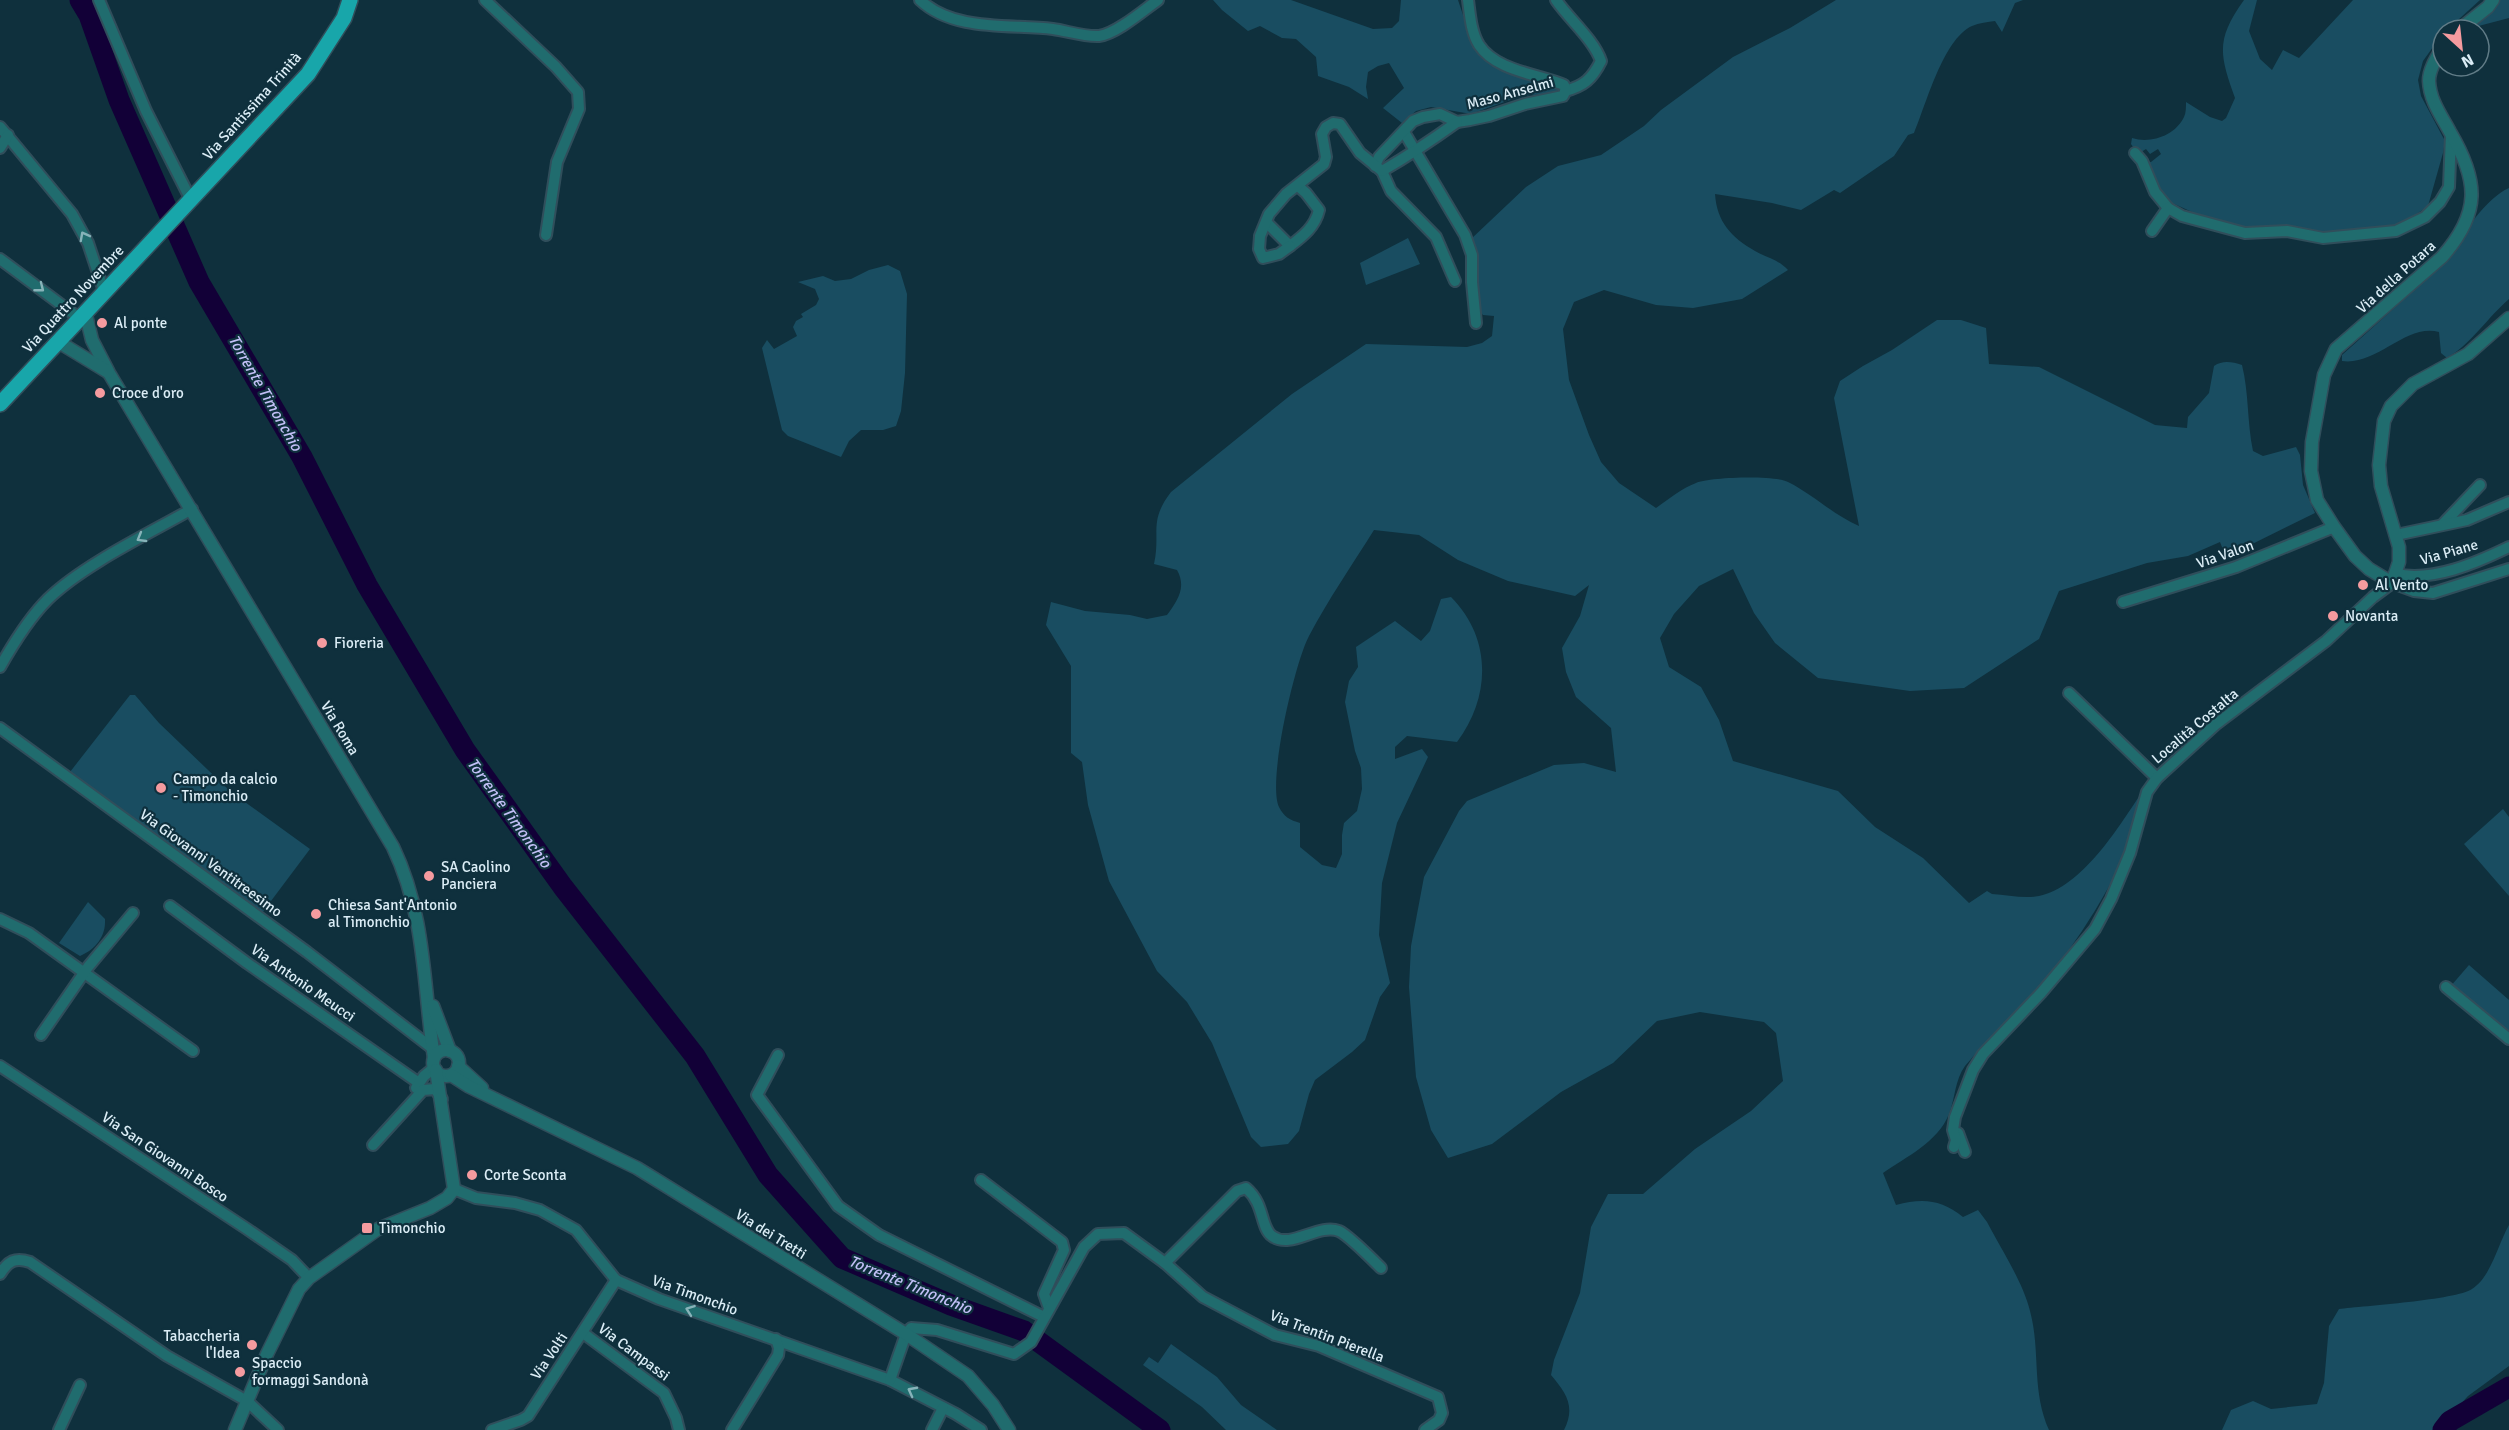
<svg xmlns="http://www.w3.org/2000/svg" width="2509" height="1430" viewBox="0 0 2509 1430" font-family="Signika,sans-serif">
<rect width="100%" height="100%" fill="#0f303d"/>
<!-- green -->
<g fill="#194d61">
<path d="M 1213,0 L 1291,0 L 1373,29 L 1392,28 L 1399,21 L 1401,0 L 1458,0 L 1472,42 L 1479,51 L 1563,90 L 1557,94 L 1530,95 L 1510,100 L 1471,114 L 1431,107 L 1416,111 L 1402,123 L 1383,108 L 1404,88 L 1389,63 L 1378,66 L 1368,72 L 1366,87 L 1368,99 L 1349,87 L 1318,76 L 1316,57 L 1296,39 L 1282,38 L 1260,26 L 1248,31 L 1222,10 Z"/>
<path d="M 1836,0 L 2023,0 L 2015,3 L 2002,32 L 1995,21 C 1988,22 1979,23 1972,26 C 1943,39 1926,105 1914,133 L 1908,135 L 1894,156 L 1840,193 L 1834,190 L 1801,210 L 1772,203 L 1715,194 C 1717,222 1731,237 1755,251 C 1767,258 1778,259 1788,270 L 1742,299 L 1693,308 L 1656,305 L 1604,290 L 1574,302 L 1563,329 L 1569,380 L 1589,435 L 1601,462 L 1619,483 L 1656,508 C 1669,499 1682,488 1696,483 C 1710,477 1775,475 1788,482 C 1814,495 1832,514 1859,526 L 1834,398 L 1840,381 L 1863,366 L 1892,350 L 1937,320 L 1961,320 L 1986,328 L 1989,364 L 2039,367 L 2155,425 L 2187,428 L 2188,417 L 2209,393 L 2214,366 C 2223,360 2232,362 2242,365 C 2249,393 2247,422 2253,451 L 2263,456 L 2296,447 L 2300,455 L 2303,485 L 2315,513 L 2226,557 L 2220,542 L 2188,556 L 2147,563 L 2059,591 L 2039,639 L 1964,688 L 1910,691 L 1818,678 L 1775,643 L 1754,613 L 1733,569 L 1699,586 L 1674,614 L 1660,638 L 1669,667 L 1701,687 L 1719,720 L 1733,761 L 1838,791 L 1875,827 L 1923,858 L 1969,903 L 1987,891 L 1992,894 C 2007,895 2025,899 2039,896 C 2082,887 2118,828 2140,795 C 2138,807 2137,819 2133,831 C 2121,875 2074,948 2043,983 C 2018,1012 1989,1037 1965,1066 C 1955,1079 1955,1099 1949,1114 C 1938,1142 1906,1157 1883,1173 L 1896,1205 C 1922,1198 1941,1199 1963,1217 L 1978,1210 L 1987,1222 C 2001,1249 2023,1282 2030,1311 C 2041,1352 2031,1389 2049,1430 L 1564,1430 C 1576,1406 1566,1393 1551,1375 L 1554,1360 L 1580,1293 L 1591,1227 L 1608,1194 L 1643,1194 L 1695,1149 L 1751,1111 L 1783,1081 L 1776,1033 L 1764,1022 L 1700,1012 L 1657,1021 L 1613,1063 L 1561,1092 L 1492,1144 L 1448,1158 L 1431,1130 L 1416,1077 L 1409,987 L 1411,946 L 1424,877 L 1459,811 L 1467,801 L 1554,765 L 1584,763 L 1616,772 L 1611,728 L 1576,697 L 1566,672 L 1562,648 L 1580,616 L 1589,585 L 1575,596 L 1508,581 L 1458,560 L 1419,535 L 1374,530 C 1352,565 1328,600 1309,636 C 1295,662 1267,781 1279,807 C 1284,817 1290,820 1300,823 L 1300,847 L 1322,865 L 1336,868 L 1342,854 L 1342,835 L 1344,823 L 1357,811 L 1362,789 L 1361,768 L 1355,751 L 1345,702 L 1349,681 L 1358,667 L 1356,647 L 1395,621 L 1421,641 L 1430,631 L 1441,599 L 1451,597 C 1492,638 1491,697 1457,742 L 1407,736 L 1395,747 L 1395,759 L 1422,749 L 1428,757 L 1397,823 L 1382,883 L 1379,935 L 1390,983 L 1380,997 L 1365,1040 L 1352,1052 L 1315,1080 L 1309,1094 L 1299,1131 L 1288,1144 L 1261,1147 L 1251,1137 L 1212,1043 L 1187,1002 L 1157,971 L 1109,881 L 1088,805 L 1082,762 L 1071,753 L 1071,666 L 1046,625 L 1051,602 L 1085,611 L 1130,615 L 1147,619 L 1167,615 C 1177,601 1187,588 1177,570 L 1154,564 C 1161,532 1148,522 1171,492 L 1292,394 L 1366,344 L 1467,347 L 1482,343 L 1492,336 L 1494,316 L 1483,315 L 1478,309 L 1470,240 L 1526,187 L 1558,166 L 1601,155 L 1644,126 L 1661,110 L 1733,57 L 1790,28 Z"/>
<path d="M 2244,0 L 2257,0 L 2249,31 L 2260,59 L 2272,70 L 2283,50 L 2299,58 L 2353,0 L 2480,0 L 2447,30 L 2443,30 L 2443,33 L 2423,61 L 2418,80 L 2421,96 L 2445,141 L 2443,153 L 2428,206 L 2401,225 L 2341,233 L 2299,230 L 2260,232 L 2210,220 L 2172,203 L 2157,191 L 2146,162 L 2151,162 L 2161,154 L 2158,149 L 2150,154 L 2146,149 L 2138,154 L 2131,144 L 2132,138 C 2150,144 2175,136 2184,117 C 2186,113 2186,107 2186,102 L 2210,117 L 2222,121 L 2226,118 L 2235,98 C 2219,54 2216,39 2244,0 Z"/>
<path d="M 2494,0 L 2509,0 L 2509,18 L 2471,28 Z"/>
<path d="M 2509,188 L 2509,299 C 2488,317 2471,344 2447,358 L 2441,353 L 2439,332 C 2406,323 2377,366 2342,361 L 2342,355 L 2450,258 C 2461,235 2486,198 2509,188 Z"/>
<path d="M 1408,238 L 1420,264 L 1366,285 L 1360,263 Z"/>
<path d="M 888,265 L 900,271 L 907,294 L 905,373 L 901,411 L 896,426 L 883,430 L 861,430 L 849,441 L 841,457 L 788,436 L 782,430 L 762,348 L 767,340 L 774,349 L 797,336 L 793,327 L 796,321 L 803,317 L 801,314 L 816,305 L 819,299 L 815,289 L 798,282 L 823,276 L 835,281 L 851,279 L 869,270 Z"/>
<path d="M 130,695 L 135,695 L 159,723 L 231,792 L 310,849 L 262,913 L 70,772 Z"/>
<path d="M 2503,809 L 2509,817 L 2509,896 L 2464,844 Z"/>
<path d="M 88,902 L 105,919 C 106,936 96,949 80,956 L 59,943 Z"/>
<path d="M 2469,965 L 2509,1000 L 2509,1037 L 2450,987 Z"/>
<path d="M 2509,1225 L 2509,1366 L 2468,1396 L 2437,1430 L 2222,1430 L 2231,1410 L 2253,1401 L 2271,1409 L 2317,1404 L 2324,1383 L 2329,1326 L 2339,1309 C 2363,1306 2456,1300 2472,1289 C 2491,1277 2498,1244 2509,1225 Z"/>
<path d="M 1171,1344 L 1217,1377 L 1241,1405 L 1277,1430 L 1226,1430 L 1202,1407 L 1143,1365 L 1149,1357 L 1158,1363 Z"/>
</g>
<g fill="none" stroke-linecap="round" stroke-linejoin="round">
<!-- river -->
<g stroke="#120037" stroke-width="21">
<path d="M 80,0 L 89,15 L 119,100 L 199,282 L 302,457 L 367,585 L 465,750 L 563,887 L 695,1056 L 768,1175 L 842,1258 L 951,1305 L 1024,1331 L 1160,1430"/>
<path d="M 2443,1430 L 2450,1421 L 2509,1387"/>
</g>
<defs>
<g id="minor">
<path d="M 99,0 L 146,111 L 191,200"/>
<path d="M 485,0 L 556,67 L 578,92 L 579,109 L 557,162 L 546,235"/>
<path d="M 920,0 C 954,32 1010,24 1053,29 C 1067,31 1085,37 1099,36 C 1116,34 1144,10 1158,0"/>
<path d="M 1556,0 C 1569,19 1594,40 1601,61 C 1592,79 1584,86 1565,91"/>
<path d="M 0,127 L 72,214 L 88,243 L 104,291"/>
<path d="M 1404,132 L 1465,235 L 1472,255 L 1472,282 L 1476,323"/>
<path d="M 0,148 L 8,135"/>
<path d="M 2135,153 L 2142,161 L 2155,192 L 2168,208"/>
<path d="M 1375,166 L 1379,157 L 1413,121 L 1423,117 L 1440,114 L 1457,122 L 1470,120 L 1489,116 L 1525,104 L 1563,96 L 1566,90 L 1564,85 C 1538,74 1496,71 1479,45 C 1471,32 1470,15 1468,0"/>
<path d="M 1382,171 L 1391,191 L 1436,237 L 1455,281"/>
<path d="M 1267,223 L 1290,246 C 1303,236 1315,227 1319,210 L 1306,193 L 1298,186"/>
<path d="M 2152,231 L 2168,208 L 2182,216 L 2245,233 L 2287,231 L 2323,238 L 2396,231 L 2425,217 L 2440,202 L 2449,187 L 2451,134"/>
<path d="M 1290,246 L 1279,254 L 1263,258 L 1259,249 L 1260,236 L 1269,214 L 1286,194 L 1324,164 L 1326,157 L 1322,134 L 1326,127 L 1333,123 L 1340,124 L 1360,153 L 1382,171 C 1408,156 1432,140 1457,122"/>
<path d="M 0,259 L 79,318"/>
<path d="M 2443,524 L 2480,485"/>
<path d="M 2396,535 L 2467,520 L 2509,502"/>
<path d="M 2396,574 C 2433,582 2476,563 2509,547"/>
<path d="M 2123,602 L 2236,567 L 2334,527"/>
<path d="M 0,667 C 13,644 29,618 48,599 C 83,565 148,534 192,509"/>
<path d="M 2069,693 L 2157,778"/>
<path d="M 0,728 L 307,952 L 432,1048"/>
<path d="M 170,906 L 247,963 L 419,1083"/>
<path d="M 0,919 L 29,933 L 193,1051"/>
<path d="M 2446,987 L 2509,1039"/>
<path d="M 41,1035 L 88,967 L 133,913"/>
<path d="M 778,1055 L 757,1095 L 838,1206 L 879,1235 L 1044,1317"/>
<path d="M 0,1066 L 247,1229 L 292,1260 L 309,1278"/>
<path d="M 416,1088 L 424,1076 L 434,1068"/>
<path d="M 1958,1133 L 1965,1152"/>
<path d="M 373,1145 L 423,1090 L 435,1089 L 442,1099"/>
<path d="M 1954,1147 L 1956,1140 L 1953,1130 L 1955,1117 L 1973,1070 L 1983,1054 L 2041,993 L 2095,929 L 2111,899 L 2130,853 L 2147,792 L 2157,778 L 2215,725 L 2326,641 L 2373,597 L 2392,583 L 2414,591 L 2433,593 L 2509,569"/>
<path d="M 981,1180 L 1062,1242 L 1064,1250 L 1044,1294 L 1049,1308"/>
<path d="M 454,1189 L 476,1198 L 515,1203 L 540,1210 L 576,1230 L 616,1280 L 659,1299 L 890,1380 L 956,1414 L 981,1430"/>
<path d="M 1165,1263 L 1237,1191 L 1246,1188 C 1265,1204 1260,1227 1272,1236 C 1291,1250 1318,1223 1339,1231 C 1348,1235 1373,1260 1381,1268"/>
<path d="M 0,1274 C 8,1261 15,1257 30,1262 L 167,1356 L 247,1401 L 278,1430"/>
<path d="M 583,1333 L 664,1393 L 676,1418 L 679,1430"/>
<path d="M 890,1380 L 906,1334 L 911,1328 L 937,1330 L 1014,1354 L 1031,1342 L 1084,1247 L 1098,1234 L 1124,1233 L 1165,1263 L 1203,1297 L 1275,1335 L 1319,1346 L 1438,1397 L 1442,1413 L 1439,1420 L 1425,1430"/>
<path d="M 59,1430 L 80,1385"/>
<path d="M 492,1430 L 521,1420 L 528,1416 L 616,1280"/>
<path d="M 732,1430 L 778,1355 L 779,1348 L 776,1339"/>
<path d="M 932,1430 L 943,1408"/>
</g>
<g id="tertiary">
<path d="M 2459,30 L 2488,7 L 2493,0"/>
<path d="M 2443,47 C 2437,57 2429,69 2429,81 C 2430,101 2441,115 2450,132 C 2479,181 2481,213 2442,257 L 2336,349 L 2324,375 L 2312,442 L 2311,471 L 2317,500 L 2334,527 L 2355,556 L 2369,569 L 2392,583 L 2399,562 L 2399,547 L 2381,486 L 2379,465 L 2384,421 L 2391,406 L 2413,384 L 2468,354 L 2509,318"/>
<path d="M 85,311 L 92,340 L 109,373 L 393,847 C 426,916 423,984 434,1058"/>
<path d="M 57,341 L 108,372"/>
<path d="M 433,1006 L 450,1051"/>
<circle cx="446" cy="1063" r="13"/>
<path d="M 458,1066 L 482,1088"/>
<path d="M 451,1075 L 468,1086 L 637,1168 L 906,1334 L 968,1376 L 993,1405 L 1009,1430"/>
<path d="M 235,1430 L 267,1354 L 299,1289 L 309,1278 L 378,1229 L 430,1208 L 447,1198 L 454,1189 L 436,1070"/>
</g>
<path id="primary" d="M 0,404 L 308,74 L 344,18 L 350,0"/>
</defs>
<!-- minor casing -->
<use href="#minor" stroke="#304e5b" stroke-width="14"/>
<!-- tertiary casing -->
<use href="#tertiary" stroke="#304e5b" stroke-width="15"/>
<!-- primary casing -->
<use href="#primary" stroke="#304e5b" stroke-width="18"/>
<!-- minor -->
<use href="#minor" stroke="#206c6e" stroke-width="10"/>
<!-- tertiary -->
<use href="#tertiary" stroke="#206c6e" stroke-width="12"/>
<!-- primary -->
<use href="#primary" stroke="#18a6aa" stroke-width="15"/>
</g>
<!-- one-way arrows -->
<defs><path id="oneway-chevron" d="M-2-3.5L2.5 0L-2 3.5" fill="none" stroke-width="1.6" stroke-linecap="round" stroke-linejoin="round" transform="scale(1.5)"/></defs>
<g stroke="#87b3b9">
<use href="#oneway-chevron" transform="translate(84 236) rotate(-118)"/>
<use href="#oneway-chevron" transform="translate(40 288) rotate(38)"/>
<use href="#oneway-chevron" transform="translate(141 538) rotate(150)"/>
<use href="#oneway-chevron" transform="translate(690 1310) rotate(-160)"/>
<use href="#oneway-chevron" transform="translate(912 1391) rotate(-152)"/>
</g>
<!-- markers -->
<g fill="#f59b9f" stroke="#0f303d" stroke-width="2">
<circle cx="102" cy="323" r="6"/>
<circle cx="100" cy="393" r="6"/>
<circle cx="2363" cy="585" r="6"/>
<circle cx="2333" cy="616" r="6"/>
<circle cx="322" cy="643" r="6"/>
<circle cx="161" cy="788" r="6"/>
<circle cx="429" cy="876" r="6"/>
<circle cx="316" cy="914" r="6"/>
<circle cx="472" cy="1175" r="6"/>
<rect x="361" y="1222" width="12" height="12" rx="3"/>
<circle cx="252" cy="1345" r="6"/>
<circle cx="240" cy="1372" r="6"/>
</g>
<g text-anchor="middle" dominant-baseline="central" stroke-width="4.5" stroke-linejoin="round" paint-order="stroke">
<!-- street labels -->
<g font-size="15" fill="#dbedf6" stroke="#0f303d">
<text transform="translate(1510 93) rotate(-15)">Maso Anselmi</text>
<text transform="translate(252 106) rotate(-48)">Via Santissima Trinità</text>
<text transform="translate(2396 277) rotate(-42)">Via della Potara</text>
<text transform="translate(73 299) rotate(-47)">Via Quattro Novembre</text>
<text transform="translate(2449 552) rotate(-16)">Via Piane</text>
<text transform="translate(2225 554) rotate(-19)">Via Valon</text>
<text transform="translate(2195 726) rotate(-40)">Località Costalta</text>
<text transform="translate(340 728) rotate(59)">Via Roma</text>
<text transform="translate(211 863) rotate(36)">Via Giovanni Ventitreesimo</text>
<text transform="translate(303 983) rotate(35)">Via Antonio Meucci</text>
<text transform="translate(165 1157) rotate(34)">Via San Giovanni Bosco</text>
<text transform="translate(771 1234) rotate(32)">Via dei Tretti</text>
<text transform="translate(695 1295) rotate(20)">Via Timonchio</text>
<text transform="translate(1327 1336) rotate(21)">Via Trentin Pierella</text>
<text transform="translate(634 1352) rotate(37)">Via Campassi</text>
<text transform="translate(549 1356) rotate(-56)">Via Volti</text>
</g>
<!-- poi labels -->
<g font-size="15" fill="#dbedf6" stroke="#0f303d" text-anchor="start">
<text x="114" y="323">Al ponte</text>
<text x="112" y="393">Croce d'oro</text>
<text x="2375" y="585">Al Vento</text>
<text x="2345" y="616">Novanta</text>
<text x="334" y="643">Fioreria</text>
<text x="173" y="779">Campo da calcio<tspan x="173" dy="17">- Timonchio</tspan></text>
<text x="441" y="867">SA Caolino<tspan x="441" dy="17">Panciera</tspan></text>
<text x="328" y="905">Chiesa Sant'Antonio<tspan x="328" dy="17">al Timonchio</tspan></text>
<text x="484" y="1175">Corte Sconta</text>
<text x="379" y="1228">Timonchio</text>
<text x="240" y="1336" text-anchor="end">Tabaccheria<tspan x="240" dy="17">l'Idea</tspan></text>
<text x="252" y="1363">Spaccio<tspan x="252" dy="17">formaggi Sandonà</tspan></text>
</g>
<!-- water labels -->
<g font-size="16" font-style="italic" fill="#c2bff6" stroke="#0f303d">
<text transform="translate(265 393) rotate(60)">Torrente Timonchio</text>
<text transform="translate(509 813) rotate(54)">Torrente Timonchio</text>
<text transform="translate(910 1285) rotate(22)">Torrente Timonchio</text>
</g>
</g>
<!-- north arrow -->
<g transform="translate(2461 48) rotate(153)"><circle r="28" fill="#0f303d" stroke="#617c87" stroke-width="1.5"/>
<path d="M0-4.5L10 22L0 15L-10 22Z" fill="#f59b9f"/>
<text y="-9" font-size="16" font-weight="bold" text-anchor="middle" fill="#dbedf6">N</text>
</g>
</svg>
